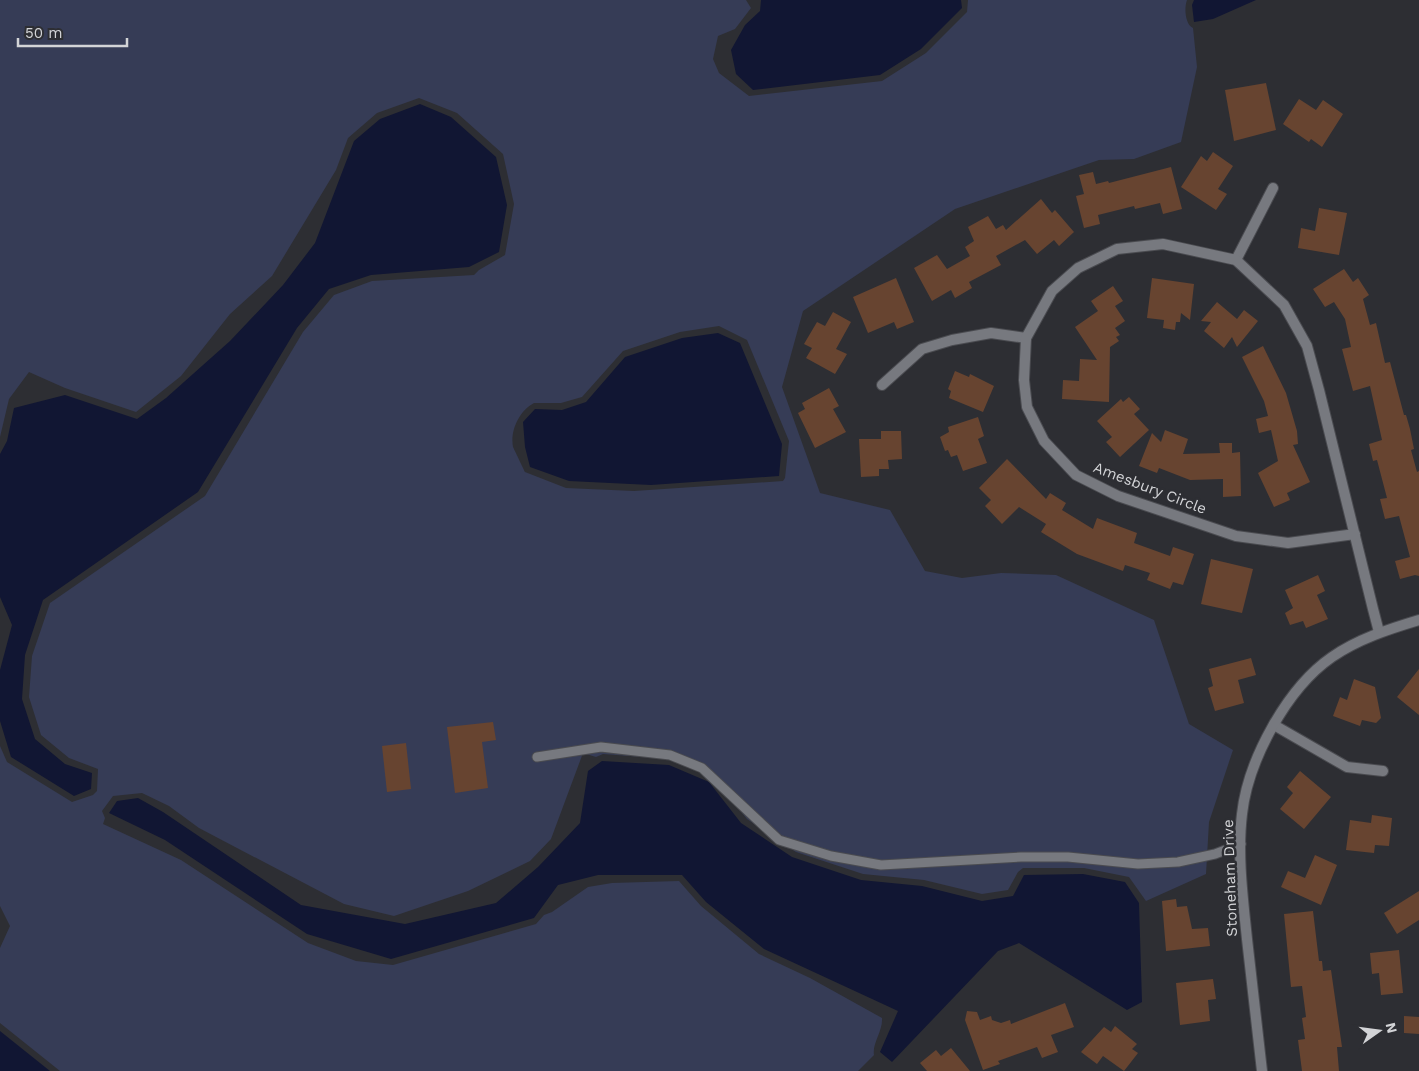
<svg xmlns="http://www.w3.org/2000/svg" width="1419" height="1071" viewBox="0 0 1419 1071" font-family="'Work Sans',sans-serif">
<rect width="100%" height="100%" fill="#2d2e33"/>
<!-- green -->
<path fill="#363c56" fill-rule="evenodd" d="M 0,0 L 746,0 L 751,8 L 735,29 L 718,36 L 713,59 L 719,73 L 749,96 L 882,81 L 926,53 L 967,12 L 968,0 L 1187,0 C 1184,8 1185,24 1193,28 L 1197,67 L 1181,142 L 1134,159 L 1099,160 L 955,209 L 803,311 L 782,387 L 820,493 L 890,510 L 925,571 L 962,578 L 1001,573 L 1056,575 L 1154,620 L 1189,724 L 1233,750 L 1209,822 L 1206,874 L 1146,901 L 1129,877 L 1084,868 L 1023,868 L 1018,872 L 1008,890 L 982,894 L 924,880 L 863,874 L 796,852 L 747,819 L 714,778 L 670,759 L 603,754 L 596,757 L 583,753 L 551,839 L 530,861 L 468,891 L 394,916 L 344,904 L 199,828 L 169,806 L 142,793 L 113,796 L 102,811 L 105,818 L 103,824 L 181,860 L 308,943 L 356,961 L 393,965 L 536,924 L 544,915 L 552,912 L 588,887 L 612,883 L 679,881 L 701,906 L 759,954 L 810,978 L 882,1018 C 883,1031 872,1043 874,1055 L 858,1071 L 60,1071 L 0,1023 L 0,948 L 10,926 L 0,906 L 0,746 L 7,762 L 72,802 L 93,795 L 97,791 L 98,769 L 69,758 L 41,735 L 29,697 L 32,656 L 50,603 L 205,496 L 303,332 L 334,295 L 372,281 L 474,275 L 479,270 L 505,255 L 514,204 L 503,154 L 457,113 L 419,98 L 377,113 L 348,138 L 336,170 L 272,276 L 230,314 L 181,376 L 136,412 L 65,388 L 29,372 L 9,399 L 0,437 ZM 719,326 L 747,340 L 789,441 L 785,478 L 783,481 L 634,491 L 566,488 L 525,472 C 524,470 514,449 513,447 C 510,431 519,411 534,403 L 561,403 L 582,397 L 623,351 L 680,332 Z"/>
<!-- water -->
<g fill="#111633">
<path d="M 761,0 L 961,0 L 962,8 L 921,49 L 880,75 L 753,90 L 736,74 L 731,50 L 745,25 L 760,11 Z"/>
<path d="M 1194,0 L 1256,0 L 1213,19 L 1194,22 L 1192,5 Z"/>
<path d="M 420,104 L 451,117 L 496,157 L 507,205 L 499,252 L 469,267 L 371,275 L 329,289 L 297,328 L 198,492 L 43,600 L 25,655 L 22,699 L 35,739 L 65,764 L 92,773 L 91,789 L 74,796 L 11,757 L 0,721 L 0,670 L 12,625 L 0,597 L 0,454 L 7,441 L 14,408 L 65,395 L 137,419 L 166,398 L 230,341 L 283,285 L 315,243 L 354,141 L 380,119 Z"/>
<path d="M 718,333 L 740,343 L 782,444 L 779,476 L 651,485 L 569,481 L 530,467 L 525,447 L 523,422 L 535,409 L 562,410 L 586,402 L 625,357 L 682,338 Z"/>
<path d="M 602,761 L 669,765 L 709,782 L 741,823 L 792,857 L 861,880 L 922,886 L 982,901 L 1013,896 L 1024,875 L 1083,874 L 1125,882 L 1139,903 L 1142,1002 L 1127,1010 L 1019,943 L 998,951 L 892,1062 L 880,1052 L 898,1011 L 764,949 L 706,902 L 682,875 L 598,875 L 558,885 L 534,918 L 391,959 L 307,934 L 165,840 L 109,813 L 117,801 L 138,798 L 163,812 L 301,905 L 405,924 L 496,903 L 538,867 L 580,823 L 588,771 Z"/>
<path d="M 0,1031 L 50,1071 L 0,1071 Z"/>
</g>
<!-- building -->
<g fill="#674430">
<path d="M 1266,83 L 1276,130 L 1234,141 L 1225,90 Z"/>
<path d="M 1299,99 L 1316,110 L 1323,100 L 1343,114 L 1322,147 L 1311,139 L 1309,142 L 1283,124 Z"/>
<path d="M 1213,152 L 1233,166 L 1218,189 L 1227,194 L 1216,210 L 1181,187 L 1201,156 L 1207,161 Z"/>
<path d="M 1171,167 L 1182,209 L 1163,214 L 1160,203 L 1135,209 L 1134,206 L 1098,215 L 1100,224 L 1084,228 L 1076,196 L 1084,194 L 1079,175 L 1093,172 L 1096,184 L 1108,181 L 1109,183 Z"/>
<path d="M 1041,199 L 1052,213 L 1055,210 L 1074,232 L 1059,246 L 1054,240 L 1037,254 L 1025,240 L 996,256 L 1001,265 L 969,282 L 972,288 L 955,298 L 951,290 L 932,301 L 914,268 L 937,255 L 947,269 L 970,256 L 965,247 L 974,241 L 968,227 L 988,216 L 996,229 L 1003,225 L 1006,230 Z"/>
<path d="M 1319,208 L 1347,213 L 1339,255 L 1298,248 L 1301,228 L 1315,231 Z"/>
<path d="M 1344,269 L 1353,282 L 1358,278 L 1369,295 L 1363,299 L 1370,325 L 1376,323 L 1385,363 L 1390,362 L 1404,415 L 1406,415 L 1410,429 L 1414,449 L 1411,450 L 1417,472 L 1419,471 L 1419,576 L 1415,575 L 1400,579 L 1395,561 L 1410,557 L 1399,516 L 1385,519 L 1380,499 L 1387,498 L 1377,460 L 1373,461 L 1369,444 L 1382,440 L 1370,386 L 1353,391 L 1342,349 L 1351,347 L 1345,319 L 1334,302 L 1325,307 L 1313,289 Z"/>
<path d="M 896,278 L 914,322 L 897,329 L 894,322 L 868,333 L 853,297 Z"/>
<path d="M 1152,278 L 1194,284 L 1190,320 L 1181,313 L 1180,322 L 1176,322 L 1175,330 L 1163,328 L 1164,320 L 1147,318 Z"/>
<path d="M 1113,286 L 1123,301 L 1115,306 L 1125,321 L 1115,328 L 1120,335 L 1116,337 L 1119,341 L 1110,347 L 1109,402 L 1062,399 L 1063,380 L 1079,381 L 1080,359 L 1097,360 L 1075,327 L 1098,311 L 1091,301 Z"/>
<path d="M 1217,302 L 1237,319 L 1244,310 L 1258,321 L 1237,347 L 1232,337 L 1224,348 L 1204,331 L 1211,322 L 1201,321 Z"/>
<path d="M 833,312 L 851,322 L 836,349 L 847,354 L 835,374 L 806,358 L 812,348 L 804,344 L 817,322 L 825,326 Z"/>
<path d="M 1263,346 L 1286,393 L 1297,431 L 1298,444 L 1293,445 L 1310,482 L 1287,493 L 1290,500 L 1274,507 L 1258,473 L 1278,461 L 1271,430 L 1259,433 L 1256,419 L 1268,416 L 1264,401 L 1242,357 Z"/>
<path d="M 955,371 L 969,377 L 970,374 L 994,386 L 983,412 L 949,398 L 951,391 L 948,389 Z"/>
<path d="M 829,388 L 839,406 L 833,409 L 846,432 L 815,448 L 798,413 L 805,409 L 802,403 Z"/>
<path d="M 1129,397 L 1140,409 L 1134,414 L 1149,430 L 1120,457 L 1106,442 L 1112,437 L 1097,421 L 1121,399 L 1123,402 Z"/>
<path d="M 978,417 L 984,436 L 978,439 L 987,463 L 963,471 L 957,455 L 951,457 L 948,450 L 945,451 L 940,437 L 949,432 L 948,427 Z"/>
<path d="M 1165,430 L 1188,439 L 1183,454 L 1220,453 L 1219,443 L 1232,443 L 1232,453 L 1240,452 L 1241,496 L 1223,497 L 1223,479 L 1190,480 L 1159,468 L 1157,473 L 1139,466 L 1152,433 L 1161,442 Z"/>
<path d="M 881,431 L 901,431 L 902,459 L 888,460 L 889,469 L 879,469 L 879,476 L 861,477 L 859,439 L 881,439 Z"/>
<path d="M 1007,459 L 1046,499 L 1050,493 L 1066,503 L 1062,510 L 1093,529 L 1097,518 L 1137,533 L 1134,543 L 1170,556 L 1173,547 L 1194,554 L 1183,585 L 1173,582 L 1170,589 L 1147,580 L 1150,573 L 1125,565 L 1123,571 L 1077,554 L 1041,532 L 1046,524 L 1019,507 L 1002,524 L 985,506 L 991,500 L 979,488 Z"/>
<path d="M 1211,559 L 1253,569 L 1242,613 L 1201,604 Z"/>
<path d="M 1318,575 L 1325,591 L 1317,595 L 1328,619 L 1306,628 L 1303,621 L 1290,625 L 1285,613 L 1293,608 L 1285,590 Z"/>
<path d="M 1251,658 L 1256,675 L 1238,680 L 1244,703 L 1215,711 L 1208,688 L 1213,686 L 1209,669 Z"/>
<path d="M 1419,669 L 1419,715 L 1397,697 Z"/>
<path d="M 1354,679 L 1375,687 L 1381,718 L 1376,723 L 1362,720 L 1360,726 L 1333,716 L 1340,697 L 1347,700 Z"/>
<path d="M 493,722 L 496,740 L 482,742 L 488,788 L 455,793 L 447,727 Z"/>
<path d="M 406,743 L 411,789 L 387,792 L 382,746 Z"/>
<path d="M 1300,771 L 1331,797 L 1304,829 L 1280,809 L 1293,793 L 1287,787 Z"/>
<path d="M 1372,815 L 1392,818 L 1389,846 L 1375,845 L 1374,853 L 1346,850 L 1350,820 L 1371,823 Z"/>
<path d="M 1315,855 L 1337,865 L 1321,905 L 1281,887 L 1288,871 L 1305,878 Z"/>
<path d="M 1419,891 L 1419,920 L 1397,934 L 1384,913 Z"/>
<path d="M 1176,899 L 1177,907 L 1187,906 L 1192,929 L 1208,928 L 1210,946 L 1166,951 L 1162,901 Z"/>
<path d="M 1313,911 L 1319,961 L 1322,961 L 1323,971 L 1331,970 L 1342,1047 L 1337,1047 L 1339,1071 L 1302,1071 L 1298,1040 L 1305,1039 L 1302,1018 L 1306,1017 L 1302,986 L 1291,987 L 1284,914 Z"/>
<path d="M 1399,950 L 1403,993 L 1381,995 L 1379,973 L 1372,974 L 1370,953 Z"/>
<path d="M 1213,979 L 1216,999 L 1208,1000 L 1210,1021 L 1180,1025 L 1176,983 Z"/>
<path d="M 1065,1003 L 1074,1027 L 1051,1035 L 1058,1052 L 1042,1058 L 1037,1047 L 998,1061 L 1000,1064 L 983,1070 L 965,1020 L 967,1011 L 977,1012 L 980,1020 L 991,1016 L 992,1020 L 1001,1023 L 1010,1020 L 1011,1024 Z"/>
<path d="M 1404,1016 L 1419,1017 L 1419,1034 L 1404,1033 Z"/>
<path d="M 1115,1026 L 1137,1044 L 1132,1049 L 1138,1053 L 1124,1071 L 1103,1056 L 1097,1064 L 1081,1052 L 1104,1027 L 1111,1032 Z"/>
<path d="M 951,1048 L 970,1071 L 927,1071 L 920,1063 L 936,1050 L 941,1056 Z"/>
</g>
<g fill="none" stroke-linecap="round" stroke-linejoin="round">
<defs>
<path id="lane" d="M 537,757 L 601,747 L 670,755 L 702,768 L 779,840 L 831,856 L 881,865 L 1021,857 L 1068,857 L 1138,864 L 1178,862 L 1215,854 L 1241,844"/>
<g id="street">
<path d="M 1236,260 L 1273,188"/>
<path d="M 882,385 L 922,349 L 952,340 L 991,333 L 1026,338"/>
<path d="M 1355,534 L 1288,543 L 1236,536 L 1118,496 L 1076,475 L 1044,441 L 1027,407 L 1024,380 L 1026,338 L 1052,291 L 1078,268 L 1117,249 L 1163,244 L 1236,260 L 1284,305 L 1307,346 L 1319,390 L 1373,609 L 1379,632"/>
<path d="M 1274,725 L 1347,767 L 1383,771"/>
<path d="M 1262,1071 C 1257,1027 1252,983 1247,939 C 1243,899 1237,855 1242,814 C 1248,760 1287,688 1332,657 C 1358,639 1389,629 1419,620"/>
</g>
</defs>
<!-- lane casing -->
<use href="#lane" stroke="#4a4b50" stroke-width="11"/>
<!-- street casing -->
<use href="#street" stroke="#4a4b50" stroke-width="12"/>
<!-- lane -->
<use href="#lane" stroke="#77797f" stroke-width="9"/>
<!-- street -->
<use href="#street" stroke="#77797f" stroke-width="10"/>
</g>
<g text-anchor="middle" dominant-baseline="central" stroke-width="5" stroke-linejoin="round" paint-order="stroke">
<!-- street labels -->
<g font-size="15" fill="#d3d4d7" stroke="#2d2e33">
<text transform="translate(1150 488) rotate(21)">Amesbury Circle</text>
<text transform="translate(1230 878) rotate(-92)">Stoneham Drive</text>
</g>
</g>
<!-- north arrow -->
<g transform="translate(1379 1031) rotate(76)" stroke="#2d2e33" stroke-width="4" paint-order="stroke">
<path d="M0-4L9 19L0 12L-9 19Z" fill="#d3d4d7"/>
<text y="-8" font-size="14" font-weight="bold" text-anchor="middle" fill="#d3d4d7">N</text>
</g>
<!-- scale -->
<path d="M18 38v8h109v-8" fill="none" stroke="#d3d4d7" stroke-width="2.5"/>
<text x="25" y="38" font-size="15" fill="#d3d4d7" stroke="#2d2e33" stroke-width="4" paint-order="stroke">50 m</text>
</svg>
